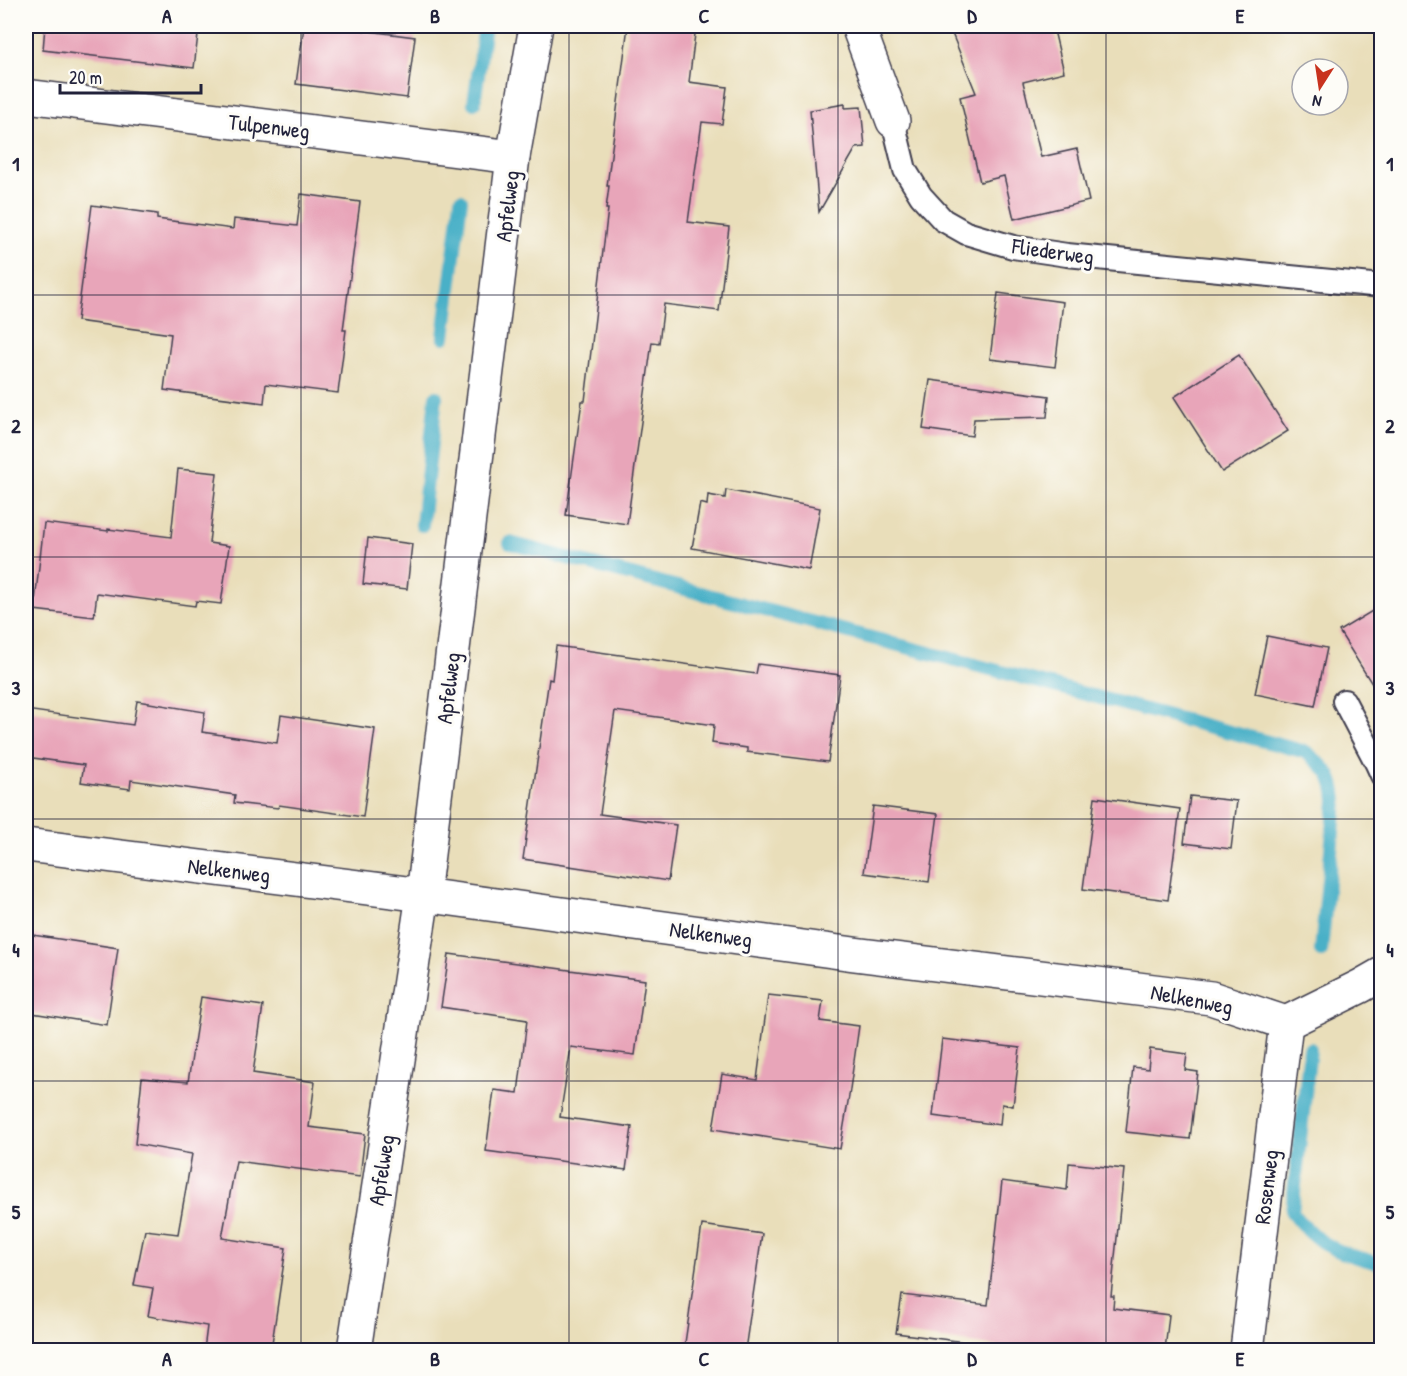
<svg xmlns="http://www.w3.org/2000/svg" width="1407" height="1376" viewBox="0 0 1407 1376" font-family="'Patrick Hand',sans-serif">
<rect width="100%" height="100%" fill="#fdfcf7"/>
<filter id="ink" filterUnits="userSpaceOnUse"><feTurbulence type="fractalNoise" baseFrequency=".0167" numOctaves="2"/><feDisplacementMap in="SourceGraphic" scale="12" xChannelSelector="R" yChannelSelector="G"/><feConvolveMatrix kernelMatrix="1 2 1 2 8 2 1 2 1" color-interpolation-filters="sRGB"/></filter>
<filter id="wash" filterUnits="userSpaceOnUse"><feTurbulence type="fractalNoise" baseFrequency=".008" numOctaves="4" result="noise"/><feDisplacementMap in="SourceGraphic" scale="24" xChannelSelector="R" yChannelSelector="G"/><feGaussianBlur stdDeviation="1.35" result="paint"/><feColorMatrix in="noise" values="0 0 0 0 0 0 0 0 0 0 0 0 0 0 0 0 0 1.4 0 .05"/><feComposite in="paint" operator="in"/></filter>
<g filter="url(#wash)">
<rect width="100%" height="100%" fill="#e9deba"/>
<g fill="none" stroke-linecap="round" stroke-linejoin="round">
<!-- stream -->
<g stroke="#48b0c7" stroke-width="14">
<path d="M 474,103 L 485,26"/>
<path d="M 444,337 L 461,200"/>
<path d="M 422,525 L 436,397"/>
<path d="M 510,543 L 1306,752 C 1326,769 1334,773 1336,801 L 1321,951"/>
<path d="M 1310,1049 L 1292,1212 C 1319,1248 1340,1253 1382,1264"/>
</g>
</g>
<g id="blocks">
<!-- building -->
<g fill="#e8a5b9">
<path d="M 45,26 L 199,26 L 194,68 L 43,50 Z"/>
<path d="M 304,26 L 329,26 L 415,37 L 407,98 L 296,84 Z"/>
<path d="M 628,26 L 696,26 L 689,82 L 727,87 L 722,124 L 702,122 L 688,222 L 729,227 L 719,311 L 664,304 L 659,343 L 652,342 L 627,524 L 566,515 L 582,401 L 585,401 L 608,209 L 606,209 L 609,186 L 607,186 Z"/>
<path d="M 949,26 L 1053,26 L 1064,72 L 1023,82 L 1041,157 L 1077,149 L 1089,201 L 1014,219 L 1004,176 L 980,182 L 960,97 L 976,93 Z"/>
<path d="M 845,104 L 845,108 L 861,107 L 865,147 L 856,148 L 819,212 L 810,110 Z"/>
<path d="M 301,194 L 360,202 L 343,330 L 346,330 L 338,393 L 266,384 L 264,403 L 164,390 L 171,334 L 77,321 L 92,205 L 157,214 L 157,219 L 233,229 L 234,219 L 297,226 Z"/>
<path d="M 998,293 L 1063,302 L 1055,367 L 990,359 Z"/>
<path d="M 1239,355 L 1288,431 L 1222,472 L 1174,397 Z"/>
<path d="M 930,380 L 1049,396 L 1047,417 L 974,419 L 972,436 L 923,429 Z"/>
<path d="M 178,469 L 217,473 L 209,543 L 229,546 L 221,604 L 196,601 L 195,606 L 97,593 L 94,617 L 34,610 L 44,523 L 108,531 L 108,529 L 171,537 Z"/>
<path d="M 726,490 L 820,508 L 809,570 L 692,548 L 700,503 L 707,505 L 708,495 L 725,498 Z"/>
<path d="M 368,538 L 412,544 L 407,589 L 363,584 Z"/>
<path d="M 1382,605 L 1382,700 L 1339,631 Z"/>
<path d="M 1267,636 L 1327,648 L 1315,706 L 1255,694 Z"/>
<path d="M 556,646 L 756,674 L 758,664 L 840,675 L 828,762 L 747,752 L 747,748 L 712,743 L 714,725 L 615,711 L 600,814 L 676,825 L 668,881 L 523,859 L 549,679 L 552,680 Z"/>
<path d="M 137,701 L 205,712 L 202,732 L 277,743 L 281,715 L 375,729 L 363,817 L 279,805 L 278,808 L 234,803 L 235,795 L 131,780 L 130,789 L 81,782 L 84,765 L 26,757 L 26,710 L 133,725 Z"/>
<path d="M 1190,796 L 1237,801 L 1231,849 L 1184,843 Z"/>
<path d="M 1095,797 L 1180,809 L 1168,900 L 1083,889 Z"/>
<path d="M 873,806 L 938,814 L 929,882 L 864,873 Z"/>
<path d="M 26,934 L 118,948 L 107,1025 L 26,1012 Z"/>
<path d="M 449,954 L 645,980 L 635,1055 L 571,1047 L 560,1117 L 632,1127 L 626,1170 L 486,1151 L 494,1090 L 518,1093 L 527,1020 L 441,1007 Z"/>
<path d="M 768,995 L 823,1001 L 820,1021 L 859,1026 L 849,1096 L 840,1149 L 713,1129 L 722,1074 L 757,1080 Z"/>
<path d="M 201,997 L 263,1006 L 253,1073 L 315,1082 L 309,1127 L 365,1134 L 360,1177 L 236,1161 L 222,1238 L 286,1248 L 271,1350 L 204,1350 L 207,1326 L 148,1316 L 153,1288 L 134,1285 L 145,1230 L 178,1234 L 192,1154 L 135,1144 L 142,1078 L 188,1082 Z"/>
<path d="M 942,1039 L 1020,1048 L 1013,1106 L 1002,1104 L 1000,1125 L 933,1116 Z"/>
<path d="M 1150,1049 L 1187,1054 L 1185,1070 L 1198,1072 L 1190,1139 L 1126,1132 L 1133,1067 L 1148,1069 Z"/>
<path d="M 1069,1163 L 1124,1169 L 1111,1296 L 1114,1296 L 1113,1308 L 1169,1315 L 1165,1350 L 998,1350 L 998,1347 L 957,1341 L 896,1333 L 902,1295 L 988,1305 L 1002,1181 L 1067,1190 Z"/>
<path d="M 702,1225 L 762,1234 L 745,1350 L 684,1350 Z"/>
</g>
</g>
</g>
<g filter="url(#ink)">
<use href="#blocks" fill-opacity="0" stroke="#403e4e" stroke-width="1.5"/>
<g fill="none" stroke-linecap="round" stroke-linejoin="round">
<defs>
<g id="service">
<path d="M 893,121 L 905,170 L 921,196 L 943,220 L 966,233 L 1013,247 L 1067,255 L 1382,286"/>
<path d="M 1344,701 L 1377,764 L 1382,775"/>
</g>
<g id="minor">
<path d="M 858,26 L 893,121"/>
<path d="M 26,96 L 513,157"/>
<path d="M 26,845 L 423,895 L 854,954 L 1211,998 L 1286,1023 L 1361,986 L 1382,974"/>
<path d="M 354,1350 L 423,895 L 513,157 L 536,26"/>
<path d="M 1247,1350 L 1286,1023"/>
</g>
</defs>
<!-- service casing -->
<use href="#service" stroke="#403e4e" stroke-width="26"/>
<!-- minor casing -->
<use href="#minor" stroke="#403e4e" stroke-width="36"/>
<!-- service -->
<use href="#service" stroke="#fff" stroke-width="22"/>
<!-- minor -->
<use href="#minor" stroke="#fff" stroke-width="33"/>
</g>
</g>
<!-- grid -->
<path fill="none" stroke="#22223b" stroke-width="1.5" stroke-opacity="0.55" d="M 301,26 L 301,1350M 569,26 L 569,1350M 838,26 L 838,1350M 1106,26 L 1106,1350M 26,295 L 1382,295M 26,557 L 1382,557M 26,819 L 1382,819M 26,1081 L 1382,1081"/>
<g text-anchor="middle" dominant-baseline="central" stroke-width="6" stroke-linejoin="round" paint-order="stroke">
<!-- street labels -->
<g font-size="22" fill="#22223b" stroke="#fdfcf7">
<text transform="translate(269 126) rotate(7)">Tulpenweg</text>
<text transform="translate(507 206) rotate(-83)">Apfelweg</text>
<text transform="translate(1053 251) rotate(8)">Fliederweg</text>
<text transform="translate(448 688) rotate(-83)">Apfelweg</text>
<text transform="translate(229 870) rotate(7)">Nelkenweg</text>
<text transform="translate(711 934) rotate(8)">Nelkenweg</text>
<text transform="translate(1192 999) rotate(11)">Nelkenweg</text>
<text transform="translate(381 1170) rotate(-81)">Apfelweg</text>
<text transform="translate(1266 1187) rotate(-83)">Rosenweg</text>
</g>
</g>
<!-- margin -->
<rect width="1407" height="1376" fill="none" stroke="#fdfcf7" stroke-width="66"/>
<!-- north arrow -->
<g transform="translate(1320 87) rotate(192)"><circle r="28" fill="#fdfcf7" stroke="#a5a5ac" stroke-width="1.5"/>
<path d="M0-4.5L10 22L0 15L-10 22Z" fill="#c8321e"/>
<text y="-9" font-size="16" font-weight="bold" text-anchor="middle" fill="#22223b">N</text>
</g>
<!-- scale -->
<path d="M60 84v9h141v-9" fill="none" stroke="#22223b" stroke-width="3"/>
<text x="69" y="84" font-size="18" fill="#22223b" stroke="#fdfcf7" stroke-width="4.5" paint-order="stroke">20 m</text>
<rect x="33" y="33" width="1341" height="1310" fill="none" stroke="#22223b" stroke-width="2"/>
<g font-size="20" text-anchor="middle" font-weight="bold" fill="#22223b">
<text x="167" y="23">A</text>
<text x="435" y="23">B</text>
<text x="704" y="23">C</text>
<text x="972" y="23">D</text>
<text x="1240" y="23">E</text>
<text x="16" y="171">1</text>
<text x="1390" y="171">1</text>
<text x="16" y="433">2</text>
<text x="1390" y="433">2</text>
<text x="16" y="695">3</text>
<text x="1390" y="695">3</text>
<text x="16" y="957">4</text>
<text x="1390" y="957">4</text>
<text x="16" y="1219">5</text>
<text x="1390" y="1219">5</text>
<text x="167" y="1366">A</text>
<text x="435" y="1366">B</text>
<text x="704" y="1366">C</text>
<text x="972" y="1366">D</text>
<text x="1240" y="1366">E</text>
</g>
</svg>
